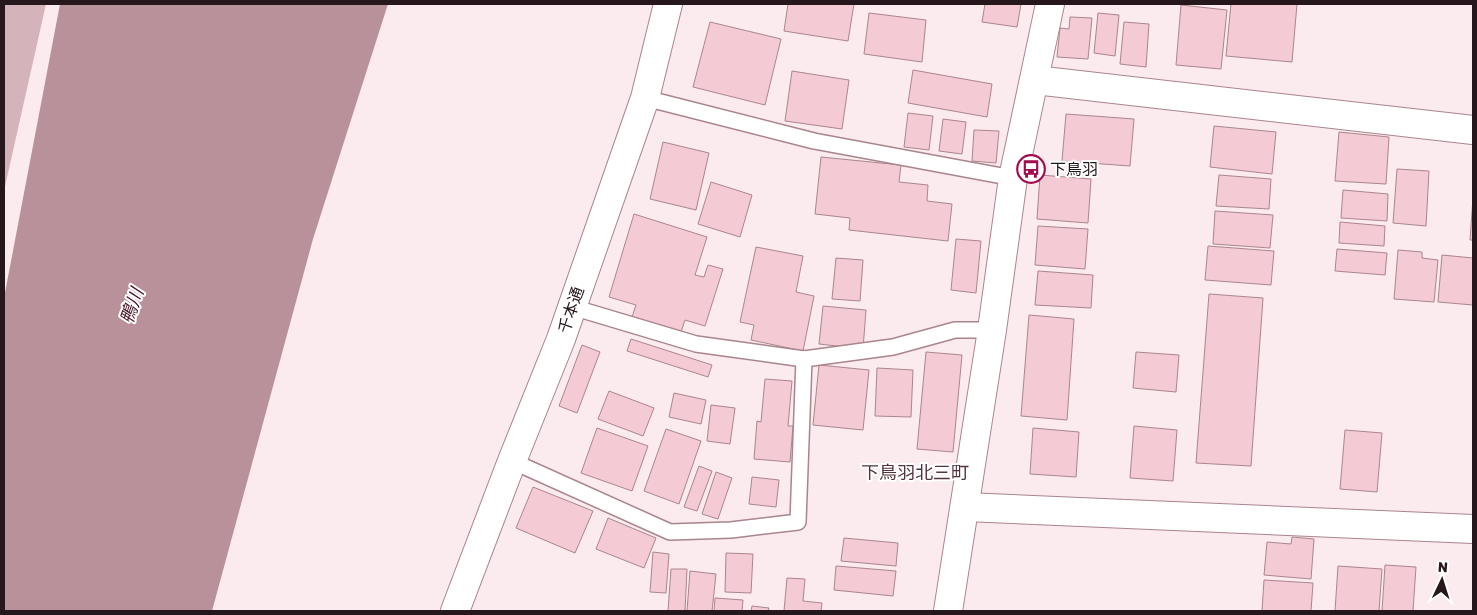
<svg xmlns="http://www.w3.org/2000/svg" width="1477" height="615" viewBox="0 0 1477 615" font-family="Rubik,'Noto Sans JP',sans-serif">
<rect width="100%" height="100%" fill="#fbeaee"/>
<!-- green -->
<path fill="#d5b3bb" d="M 4,4 L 46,4 L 4,191 Z"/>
<!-- water -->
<path fill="#b9919b" d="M 60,4 L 388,4 L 313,239 L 212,611 L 4,611 L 4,298 Z"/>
<!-- building -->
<g fill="#f4cad4" stroke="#aa868e">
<path d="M 788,4 L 854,4 L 848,41 L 784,31 Z"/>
<path d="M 985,4 L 1021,4 L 1017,27 L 982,22 Z"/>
<path d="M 1231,4 L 1297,4 L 1292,62 L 1226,56 Z"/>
<path d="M 1181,5 L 1227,10 L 1221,69 L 1176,65 Z"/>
<path d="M 869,13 L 926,20 L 922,62 L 864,54 Z"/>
<path d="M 1098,13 L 1119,15 L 1115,56 L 1094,53 Z"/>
<path d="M 1070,17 L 1092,18 L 1088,59 L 1057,57 L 1060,28 L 1069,29 Z"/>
<path d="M 710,22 L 781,39 L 765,105 L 693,87 Z"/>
<path d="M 1124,22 L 1149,24 L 1146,67 L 1120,64 Z"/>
<path d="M 913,70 L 992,84 L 987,117 L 908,103 Z"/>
<path d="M 792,71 L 849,80 L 842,129 L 785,121 Z"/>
<path d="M 908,113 L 933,116 L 929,150 L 904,147 Z"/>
<path d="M 1066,114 L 1134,119 L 1130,166 L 1062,161 Z"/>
<path d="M 943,119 L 966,122 L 962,154 L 939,151 Z"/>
<path d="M 1214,126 L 1276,132 L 1272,174 L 1210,167 Z"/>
<path d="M 974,130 L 999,131 L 996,163 L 972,161 Z"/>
<path d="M 1339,132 L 1389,137 L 1386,184 L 1335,181 Z"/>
<path d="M 663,142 L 709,153 L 696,210 L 650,199 Z"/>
<path d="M 821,157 L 901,165 L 899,182 L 928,185 L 927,201 L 952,204 L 948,241 L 849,230 L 850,218 L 815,214 Z"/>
<path d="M 1397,169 L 1429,171 L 1426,226 L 1393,223 Z"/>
<path d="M 1040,175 L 1091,179 L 1088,223 L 1037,219 Z"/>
<path d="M 1219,175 L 1271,179 L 1269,209 L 1216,206 Z"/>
<path d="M 711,182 L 752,195 L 740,237 L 698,224 Z"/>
<path d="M 1343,190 L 1388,194 L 1387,221 L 1341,218 Z"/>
<path d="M 1473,198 L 1473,240 L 1470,240 Z"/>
<path d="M 1215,211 L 1273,215 L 1270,248 L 1213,244 Z"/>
<path d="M 634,214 L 707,237 L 695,275 L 704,277 L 708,265 L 723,269 L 705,326 L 685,320 L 681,332 L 632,317 L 636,305 L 609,297 Z"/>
<path d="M 1340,222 L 1385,226 L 1384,246 L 1339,243 Z"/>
<path d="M 1038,226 L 1088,229 L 1085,269 L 1035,265 Z"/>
<path d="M 956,239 L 981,241 L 976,293 L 951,290 Z"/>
<path d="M 1208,246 L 1274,251 L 1271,285 L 1205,280 Z"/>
<path d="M 756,247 L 803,256 L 796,292 L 814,296 L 803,351 L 751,340 L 754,325 L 740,322 Z"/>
<path d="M 1337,249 L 1387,253 L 1385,275 L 1335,271 Z"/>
<path d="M 1398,250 L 1422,252 L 1422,258 L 1438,260 L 1434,302 L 1394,299 Z"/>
<path d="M 1442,255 L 1473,258 L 1473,305 L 1438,302 Z"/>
<path d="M 836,258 L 863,260 L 860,301 L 832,299 Z"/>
<path d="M 1038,271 L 1093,275 L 1091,308 L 1035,305 Z"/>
<path d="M 1209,294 L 1263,298 L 1251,466 L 1196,463 Z"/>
<path d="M 823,306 L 866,310 L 863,349 L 819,344 Z"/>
<path d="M 1029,315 L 1074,319 L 1067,420 L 1021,416 Z"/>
<path d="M 631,339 L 712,365 L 708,377 L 627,351 Z"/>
<path d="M 582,345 L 600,352 L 577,413 L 559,406 Z"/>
<path d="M 926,352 L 962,355 L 953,452 L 917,449 Z"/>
<path d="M 1136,352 L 1179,355 L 1176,392 L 1133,388 Z"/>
<path d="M 819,365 L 869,370 L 863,430 L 813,425 Z"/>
<path d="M 877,368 L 913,370 L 911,417 L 875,416 Z"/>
<path d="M 765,379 L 792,381 L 788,426 L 793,426 L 790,462 L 754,459 L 757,421 L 761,422 Z"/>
<path d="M 609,391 L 654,408 L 643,436 L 598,419 Z"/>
<path d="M 674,393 L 706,400 L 701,424 L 669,417 Z"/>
<path d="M 711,405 L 735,408 L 730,444 L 707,441 Z"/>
<path d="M 1134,426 L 1177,430 L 1173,481 L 1130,478 Z"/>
<path d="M 597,428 L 648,446 L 632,491 L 581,473 Z"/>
<path d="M 1033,428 L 1079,432 L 1076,477 L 1030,474 Z"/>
<path d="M 666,429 L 701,441 L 679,504 L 644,491 Z"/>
<path d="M 1345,430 L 1382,433 L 1377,492 L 1340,489 Z"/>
<path d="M 699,466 L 712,471 L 697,511 L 684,507 Z"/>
<path d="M 716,472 L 732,478 L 718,519 L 702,514 Z"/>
<path d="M 752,477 L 779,480 L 776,507 L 749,504 Z"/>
<path d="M 533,487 L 593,511 L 575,553 L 516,528 Z"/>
<path d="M 608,518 L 656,538 L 644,568 L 596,549 Z"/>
<path d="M 1292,537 L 1314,539 L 1311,579 L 1264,575 L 1267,542 L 1291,544 Z"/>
<path d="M 844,538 L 898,543 L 896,566 L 841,561 Z"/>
<path d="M 653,552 L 669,554 L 666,593 L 650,592 Z"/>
<path d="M 726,553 L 753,554 L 751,593 L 725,592 Z"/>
<path d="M 1385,565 L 1416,567 L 1413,611 L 1382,611 Z"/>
<path d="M 836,566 L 896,571 L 893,596 L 834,590 Z"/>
<path d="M 1338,566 L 1382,569 L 1379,611 L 1335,611 Z"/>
<path d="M 671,569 L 687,569 L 685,611 L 668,611 Z"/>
<path d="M 690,571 L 716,574 L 712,611 L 687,611 Z"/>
<path d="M 787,578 L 805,579 L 803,601 L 822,603 L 821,611 L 784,611 Z"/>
<path d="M 1264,580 L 1313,583 L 1311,611 L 1262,611 Z"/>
<path d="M 715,598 L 743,600 L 742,611 L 714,611 Z"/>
<path d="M 752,606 L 769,608 L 768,611 L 751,611 Z"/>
</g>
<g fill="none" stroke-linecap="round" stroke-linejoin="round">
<defs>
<g id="lane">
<path d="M 645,98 L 814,141 L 1013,178"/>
<path d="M 572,307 L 696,344 L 804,359"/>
<path d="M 512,461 L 670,532 L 731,530 L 798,522 L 804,359 L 893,347 L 955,330 L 992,330"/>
</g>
<g id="street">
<path d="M 1035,80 L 1473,130"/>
<path d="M 965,507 L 1473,529"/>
<path d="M 455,611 L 512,461 L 561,339 L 645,98 L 668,4"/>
<path d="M 948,611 L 992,330 L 1013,178 L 1050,4"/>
</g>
</defs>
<!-- lane casing -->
<use href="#lane" stroke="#a9858d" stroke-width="18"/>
<!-- street casing -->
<use href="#street" stroke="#a9858d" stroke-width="30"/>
<!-- lane -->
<use href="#lane" stroke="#fff" stroke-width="15"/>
<!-- street -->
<use href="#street" stroke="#fff" stroke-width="28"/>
</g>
<!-- icons -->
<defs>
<symbol id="bus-ring" viewBox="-11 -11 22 22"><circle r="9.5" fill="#fff" stroke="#a10c4f" stroke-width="1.5"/><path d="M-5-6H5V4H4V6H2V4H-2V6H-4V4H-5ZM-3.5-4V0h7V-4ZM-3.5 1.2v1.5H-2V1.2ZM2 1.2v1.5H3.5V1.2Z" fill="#a10c4f"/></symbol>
</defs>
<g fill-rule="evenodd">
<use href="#bus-ring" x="1015" y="153" width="32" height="32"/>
</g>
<g text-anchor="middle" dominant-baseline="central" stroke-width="4" stroke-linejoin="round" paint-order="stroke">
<!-- poi labels -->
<g font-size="16" fill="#25171b" stroke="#fff" text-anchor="start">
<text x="1050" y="169">下鳥羽</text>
</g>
<!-- street labels -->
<g font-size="16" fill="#25171b" stroke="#fff">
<text transform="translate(571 310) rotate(-71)">千本通</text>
</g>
<!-- water labels -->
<g font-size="18" font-style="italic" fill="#4a1728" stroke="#fff">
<text transform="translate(132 306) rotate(-71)">鴨川</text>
</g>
<!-- neighbourhood labels -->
<g font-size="18" fill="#52333b" stroke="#fff">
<text x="915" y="473">下鳥羽北三町</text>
</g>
</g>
<!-- border -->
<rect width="1477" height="615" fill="none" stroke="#25171b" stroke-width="10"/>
<!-- north arrow -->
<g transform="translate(1442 580) rotate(4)" stroke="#ffffff" stroke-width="4" paint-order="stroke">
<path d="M0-4L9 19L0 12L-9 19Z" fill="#25171b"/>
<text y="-8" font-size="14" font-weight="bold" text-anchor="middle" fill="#25171b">N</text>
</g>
</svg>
